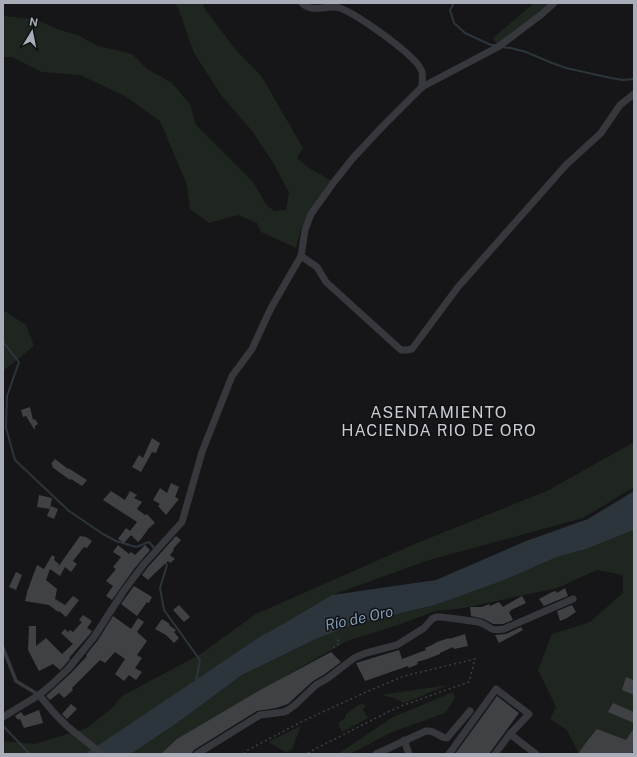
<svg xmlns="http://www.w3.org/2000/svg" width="637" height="757" viewBox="0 0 637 757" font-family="'Public Sans',sans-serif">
<rect width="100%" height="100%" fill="#161618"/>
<!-- green -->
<g fill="#1e261f">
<path d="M 175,3 L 203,3 L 204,8 L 236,50 L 262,77 L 303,148 L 297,158 L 309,168 L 334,182 L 320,197 L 301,228 L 296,248 L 261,232 L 257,223 L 238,215 L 209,223 L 190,209 L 187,185 L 160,121 L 125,96 L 80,75 L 42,72 L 12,57 L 3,57 L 3,16 L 34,19 L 60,30 L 78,35 L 98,46 L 132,54 L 147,69 L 171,82 L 190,104 L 196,125 L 253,182 L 267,206 L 275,211 L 286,210 L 289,193 L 275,166 L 253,132 L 221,95 L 194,53 L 179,10 Z"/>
<path d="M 534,3 L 551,3 L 497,45 L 493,38 Z"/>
<path d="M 3,310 L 26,325 L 34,346 L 3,371 Z"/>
<path d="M 634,442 L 634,487 L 583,518 L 429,560 L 332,595 L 269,632 L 264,634 L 94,748 L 84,754 L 3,754 L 3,741 L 35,744 L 87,728 L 111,709 L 122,696 L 199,655 L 256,614 L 417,543 L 547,491 Z"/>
<path d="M 634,530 L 634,754 L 579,754 L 567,730 L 550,719 L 556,707 L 538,670 L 552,634 L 590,622 L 623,593 L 623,575 L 597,570 L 557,588 L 464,608 L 435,611 L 398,625 L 347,641 L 291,673 L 167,754 L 131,754 L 177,723 L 242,675 L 316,639 L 351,625 L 435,605 L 502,581 L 557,557 L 586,549 Z"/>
<path d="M 448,685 L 404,703 L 394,698 L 381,695 Z"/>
<path d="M 453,692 L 455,698 L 445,713 L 392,732 L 350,754 L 338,754 L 393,717 Z"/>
<path d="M 360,704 L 366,705 L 363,710 L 368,718 L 342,732 L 338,723 L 345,718 L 346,714 Z"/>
<path d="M 301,726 L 292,749 L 286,752 L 268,742 Z"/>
</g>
<!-- water -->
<path fill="#2c353c" d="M 634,491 L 634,530 L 586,549 L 557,557 L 502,581 L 435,605 L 351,625 L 316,639 L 242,675 L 177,723 L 131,754 L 84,754 L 94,748 L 264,634 L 269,632 L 332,595 L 436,580 L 526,541 L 588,519 Z"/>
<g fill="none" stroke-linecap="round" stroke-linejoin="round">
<!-- stream -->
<g stroke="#2c353c" stroke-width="2">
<path d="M 454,3 L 450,10 L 454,23 L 465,33 L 491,45 L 497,45"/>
<path d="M 501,47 L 511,48 L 526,52 L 552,63 L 566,68 L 611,78 L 623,80 L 634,79"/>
<path d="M 3,342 L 19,362 L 7,396 L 6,428 L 15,460 L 69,511 L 103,534 L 116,541 L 136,547 L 149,542 L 155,549"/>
<path d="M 165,562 L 167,565 L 160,588 L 164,610 L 200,660 L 196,681"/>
<path d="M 3,726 L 30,754"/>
</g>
</g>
<!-- building -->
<g fill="#404145">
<path d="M 30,407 L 33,420 L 35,419 L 38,424 L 35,426 L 35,429 L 34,429 L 26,416 L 23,417 L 21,410 Z"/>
<path d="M 152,438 L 160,443 L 156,453 L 152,452 L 141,472 L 132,467 L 139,455 L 143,458 Z"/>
<path d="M 55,459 L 68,469 L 68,468 L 87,480 L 82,486 L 71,479 L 70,480 L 52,467 L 53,466 L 51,464 Z"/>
<path d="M 171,483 L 179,487 L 175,497 L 179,499 L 166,515 L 158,506 L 160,504 L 153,500 L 160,488 L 167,493 Z"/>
<path d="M 111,491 L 125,500 L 130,491 L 137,495 L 134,498 L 142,502 L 137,509 L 145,515 L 147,514 L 155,523 L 149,528 L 141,539 L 138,542 L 131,535 L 124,543 L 118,539 L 126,528 L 130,531 L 137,522 L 103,500 Z"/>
<path d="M 39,495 L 52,498 L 50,509 L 37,507 Z"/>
<path d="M 51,506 L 58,509 L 54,519 L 47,516 Z"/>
<path d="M 80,536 L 86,537 L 92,541 L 87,548 L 84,547 L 73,561 L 77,564 L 71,572 L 65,567 L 60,576 L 50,569 L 46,580 L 57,589 L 55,599 L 65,605 L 73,596 L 79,600 L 66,617 L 59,611 L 58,612 L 49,605 L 25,601 L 27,593 L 27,592 L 37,565 L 44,569 L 52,555 L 55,557 L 54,560 L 59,564 L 58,567 Z"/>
<path d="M 176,536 L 181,540 L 173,549 L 174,550 L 170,555 L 175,559 L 170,563 L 168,561 L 152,576 L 148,580 L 142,575 L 148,567 Z"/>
<path d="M 118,545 L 129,554 L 131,552 L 135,555 L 145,545 L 150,550 L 134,569 L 112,600 L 106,596 L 113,586 L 106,581 L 116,569 L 113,567 L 121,557 L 113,552 Z"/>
<path d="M 16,572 L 22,575 L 16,590 L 9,587 Z"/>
<path d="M 134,586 L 152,597 L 149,603 L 147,602 L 137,616 L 121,604 Z"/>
<path d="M 565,588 L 568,596 L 544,606 L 539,599 L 552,592 L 556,591 L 557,593 Z"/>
<path d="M 522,596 L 526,603 L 511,610 L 511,611 L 509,612 L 513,620 L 503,624 L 493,624 L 484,619 L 471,616 L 470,607 L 482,607 L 489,604 L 490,606 L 499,602 L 503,607 Z"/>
<path d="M 179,605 L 190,617 L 184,622 L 173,610 Z"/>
<path d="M 572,605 L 576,612 L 567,618 L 560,621 L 557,611 Z"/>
<path d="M 83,615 L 92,621 L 87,628 L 92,631 L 90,634 L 69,658 L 70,659 L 64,666 L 60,670 L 53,664 L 39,671 L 28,650 L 29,626 L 36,626 L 36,646 L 46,638 L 62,654 L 73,644 L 61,633 L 65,629 L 68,632 L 70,630 L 73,632 L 82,622 L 79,620 Z"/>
<path d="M 113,616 L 131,629 L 138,618 L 144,622 L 137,632 L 147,641 L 137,655 L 142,658 L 135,668 L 142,672 L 136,680 L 129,675 L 124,681 L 115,674 L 125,659 L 115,652 L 105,663 L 100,660 L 72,688 L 73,690 L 64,698 L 59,693 L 50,700 L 46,696 L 71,673 L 87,656 L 86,655 L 98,640 Z"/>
<path d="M 162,619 L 170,624 L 169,625 L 176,630 L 174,632 L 179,638 L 174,643 L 166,635 L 155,629 Z"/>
<path d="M 521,627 L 523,630 L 499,643 L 495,635 L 506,634 Z"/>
<path d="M 465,634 L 468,646 L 454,649 L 453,647 L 440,653 L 440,654 L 427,659 L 417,662 L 418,664 L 409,668 L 408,666 L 365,681 L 356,663 L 399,650 L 402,659 L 426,650 L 425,648 L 432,645 L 437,642 L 449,638 L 449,639 Z"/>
<path d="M 331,652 L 341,662 L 325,674 L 313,681 L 288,704 L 276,708 L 257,711 L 194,750 L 191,754 L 161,754 L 177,739 L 262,689 Z"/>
<path d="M 626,677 L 634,680 L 634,695 L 622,690 Z"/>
<path d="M 497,696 L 519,713 L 489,754 L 455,754 Z"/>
<path d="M 613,703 L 634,712 L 634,723 L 608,712 Z"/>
<path d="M 71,704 L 77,709 L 67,719 L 62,714 Z"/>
<path d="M 39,710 L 43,723 L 24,728 L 20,719 L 18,720 L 15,716 L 21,712 L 24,716 Z"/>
<path d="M 634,728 L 634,749 L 631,754 L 578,754 L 588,740 L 597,729 L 626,740 Z"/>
</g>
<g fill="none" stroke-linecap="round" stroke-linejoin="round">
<!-- path -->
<g stroke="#3d3f44" stroke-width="1.5" stroke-dasharray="2 3" stroke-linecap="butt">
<path d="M 333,648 L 339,644 L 337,636"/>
<path d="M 244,754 L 246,751 L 303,721 L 366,692 L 404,676 L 475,659 L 469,682 L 404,705 L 388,712 L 317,748 L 306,754"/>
</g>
<!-- service -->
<path stroke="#37383d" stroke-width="3.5" d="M 3,648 L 16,681 L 39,695"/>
<!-- minor -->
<g stroke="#37383d" stroke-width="7">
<path d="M 302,3 C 312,14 328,4 340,8 C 356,14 418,56 422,72 C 423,76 422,83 422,87"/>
<path d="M 301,256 L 317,267 L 326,282 L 401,350 L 407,350 L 412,349 L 458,287 L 566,165 L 601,133 L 620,105 L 634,94"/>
<path d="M 39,695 L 55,714 L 68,727 L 102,754"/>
<path d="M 3,717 L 39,695 L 51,685 L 68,669 L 94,637 L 123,592 L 144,564 L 182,522 L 202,452 L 232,376 L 252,349 L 271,308 L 301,256 L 305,230 L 311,214 L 334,182 L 353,158 L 382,127 L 422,87 L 498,47 L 542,14 L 554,3"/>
<path d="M 510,734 L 536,754"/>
<path d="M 404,740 L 409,754"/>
<path d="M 197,754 L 260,715 L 284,712 L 288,710 L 295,705 L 316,685 L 328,678 L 354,658 L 366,653 L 397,645 L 424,628 L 432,619 L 436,617 L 440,617 C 452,618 465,620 478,622 C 491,625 487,632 504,629 L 573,599"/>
<path d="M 376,754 L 426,731 C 437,730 439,738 447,738 L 470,711"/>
<path d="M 449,754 L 496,689 L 529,714 L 510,734 L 495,754"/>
</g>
</g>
<g text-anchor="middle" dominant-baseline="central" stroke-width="3" stroke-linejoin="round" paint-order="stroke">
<!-- water labels -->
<g font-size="15" font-style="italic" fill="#7f9bb3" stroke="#111113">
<text transform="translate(359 618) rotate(-12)">Río de Oro</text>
</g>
<!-- quarter labels -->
<g font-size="16" letter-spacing="1" fill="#c9ccd4" stroke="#111113">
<text x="439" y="412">ASENTAMIENTO<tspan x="439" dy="18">HACIENDA RIO DE ORO</tspan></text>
</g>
</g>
<!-- border -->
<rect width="637" height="757" fill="none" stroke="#a8adb8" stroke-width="8"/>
<!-- north arrow -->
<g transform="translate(32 32) rotate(10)" stroke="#111113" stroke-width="3" paint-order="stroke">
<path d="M0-3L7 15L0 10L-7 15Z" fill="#a8adb8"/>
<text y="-6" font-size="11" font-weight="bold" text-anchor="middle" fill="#a8adb8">N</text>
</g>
</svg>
